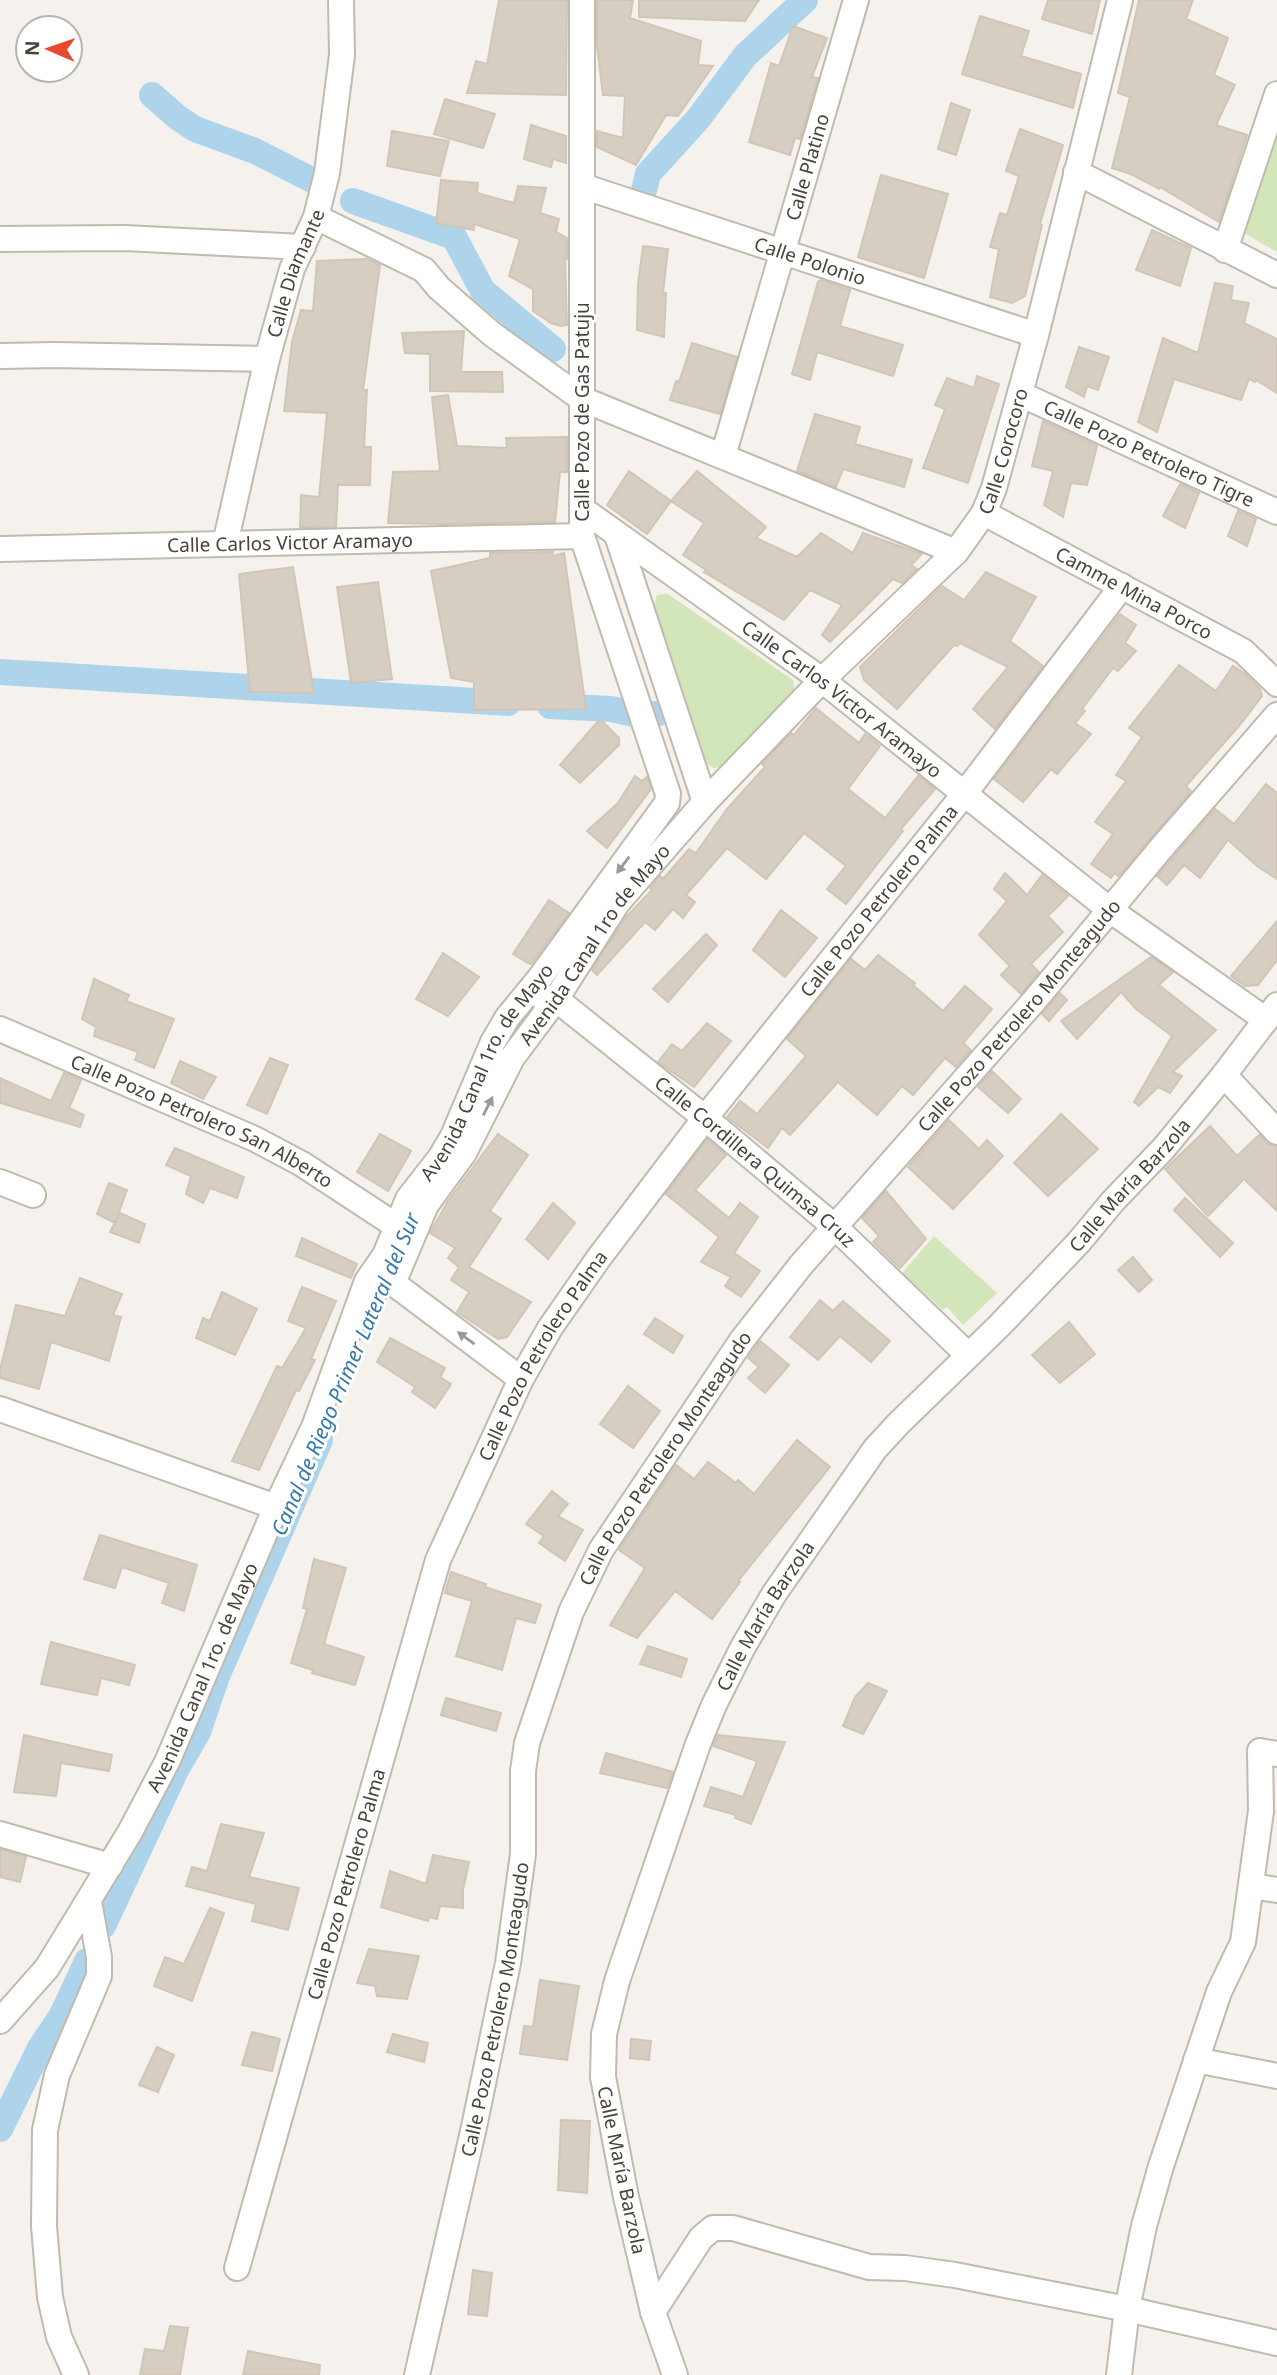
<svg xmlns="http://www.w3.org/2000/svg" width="1277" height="2375" viewBox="0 0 1277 2375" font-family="'Noto Sans',sans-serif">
<rect width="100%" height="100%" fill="#f5f2ed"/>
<!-- green -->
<g fill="#d3e6b9">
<path d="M 1277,116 L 1277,252 L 1242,232 Z"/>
<path d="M 663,594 L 668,594 L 793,680 L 795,692 L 792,699 L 720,767 L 713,768 L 705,762 L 653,609 L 657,595 Z"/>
<path d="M 934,1236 L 997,1293 L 963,1325 L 947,1307 L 943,1310 L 902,1273 Z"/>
</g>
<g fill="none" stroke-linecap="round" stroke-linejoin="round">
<!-- canal -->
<g stroke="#aed4ec" stroke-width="26">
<path d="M 152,95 L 177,117 L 195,129 L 255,151 L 314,181"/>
<path d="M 644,190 L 648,174 L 698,119 L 745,56 L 805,0"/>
<path d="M 353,201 L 454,237 L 483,291 L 553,349"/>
<path d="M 0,672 L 508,703"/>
<path d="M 550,706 L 611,709 L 643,716 L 656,714"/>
<path d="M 363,1326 L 371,1301 L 397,1253"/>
<path d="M 103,1926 L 176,1770 L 198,1732 L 217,1676 L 320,1440"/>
<path d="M 0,2129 L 40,2048 L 62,2015 L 87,1961"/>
</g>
</g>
<!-- building -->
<g fill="#d6cec3" stroke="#d1c6b6" stroke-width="2">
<path d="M 499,0 L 567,0 L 566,95 L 467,93 L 476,61 L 487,64 Z"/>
<path d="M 597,0 L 633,0 L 630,18 L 701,41 L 698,65 L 713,66 L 678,116 L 666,115 L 636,165 L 597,147 L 597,131 L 623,138 L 625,96 L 603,95 L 597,46 Z"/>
<path d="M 639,0 L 759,0 L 745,21 L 639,17 Z"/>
<path d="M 1048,0 L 1100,0 L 1092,34 L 1042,19 Z"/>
<path d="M 1139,0 L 1193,0 L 1186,19 L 1228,38 L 1214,75 L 1235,85 L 1216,125 L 1247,135 L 1219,222 L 1160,187 L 1159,189 L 1131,174 L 1112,168 L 1130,97 L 1118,93 Z"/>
<path d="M 980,16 L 1029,31 L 1021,56 L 1081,74 L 1073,108 L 962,74 Z"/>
<path d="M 793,26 L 827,38 L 812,77 L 818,78 L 800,139 L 795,138 L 790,155 L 749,142 L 771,63 L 779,66 Z"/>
<path d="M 445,99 L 495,114 L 483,148 L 434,134 Z"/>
<path d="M 951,103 L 970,110 L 956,155 L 938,149 Z"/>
<path d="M 531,125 L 566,136 L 566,163 L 553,159 L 551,167 L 524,159 Z"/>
<path d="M 1020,129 L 1063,145 L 1040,224 L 1042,225 L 1025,296 L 1012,303 L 990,297 L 999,249 L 990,247 L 1000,213 L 1007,215 L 1019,176 L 1006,171 Z"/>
<path d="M 392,131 L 449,141 L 440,176 L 387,166 Z"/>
<path d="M 881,175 L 948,194 L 924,278 L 858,257 Z"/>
<path d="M 441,180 L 478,183 L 477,193 L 514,203 L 518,186 L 546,188 L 540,213 L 559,219 L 556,232 L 567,238 L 567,259 L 565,258 L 567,325 L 560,326 L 551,323 L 533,311 L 533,289 L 509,276 L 520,239 L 474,224 L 474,230 L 436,223 Z"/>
<path d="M 1152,230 L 1191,248 L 1180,286 L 1136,270 Z"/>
<path d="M 643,246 L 668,249 L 663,293 L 666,293 L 664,337 L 637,330 L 638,284 Z"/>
<path d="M 367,259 L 380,265 L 363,390 L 367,390 L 364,447 L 371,447 L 370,485 L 338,485 L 336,527 L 300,527 L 301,495 L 319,497 L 327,413 L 284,411 L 292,342 L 301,310 L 313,311 L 317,261 Z"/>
<path d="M 821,280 L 850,290 L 840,326 L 903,345 L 893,376 L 817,352 L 810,380 L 792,374 L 818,282 Z"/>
<path d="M 1215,283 L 1233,286 L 1231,300 L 1249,303 L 1244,323 L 1277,339 L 1277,393 L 1256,380 L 1255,382 L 1249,379 L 1241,400 L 1174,379 L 1157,432 L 1138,422 L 1163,338 L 1198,353 Z"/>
<path d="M 464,331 L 461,372 L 502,372 L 503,392 L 430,391 L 430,354 L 405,353 L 402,333 Z"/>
<path d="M 692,343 L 737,357 L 720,414 L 670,400 L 676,381 L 679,382 Z"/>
<path d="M 1079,347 L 1109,357 L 1098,390 L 1087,386 L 1084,397 L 1066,387 Z"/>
<path d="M 977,376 L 999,384 L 968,483 L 923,468 L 945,409 L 935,405 L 947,378 L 974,388 Z"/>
<path d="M 448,395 L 457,446 L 507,448 L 506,438 L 567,437 L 567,472 L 560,472 L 555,522 L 443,524 L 388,523 L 393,472 L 440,471 L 432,397 Z"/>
<path d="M 815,414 L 860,427 L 855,444 L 912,460 L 904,487 L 843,469 L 836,487 L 797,471 Z"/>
<path d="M 1043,421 L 1097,446 L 1087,485 L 1071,483 L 1063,517 L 1044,505 L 1053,471 L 1032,466 Z"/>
<path d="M 629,471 L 671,501 L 647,534 L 607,505 Z"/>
<path d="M 697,471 L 766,527 L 756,538 L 797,557 L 821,533 L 853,553 L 863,533 L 922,554 L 911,565 L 917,569 L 902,583 L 893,579 L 830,642 L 822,635 L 842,605 L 810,590 L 784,620 L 704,572 L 706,570 L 683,555 L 704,523 L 671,501 Z"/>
<path d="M 1180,484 L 1199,493 L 1185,528 L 1163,516 Z"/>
<path d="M 1238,511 L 1256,519 L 1247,546 L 1228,536 Z"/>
<path d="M 553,552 L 552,556 L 564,553 L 586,709 L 474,710 L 474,682 L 451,678 L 431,571 L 490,558 L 490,553 Z"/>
<path d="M 293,567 L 314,693 L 250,692 L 239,574 Z"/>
<path d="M 986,572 L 1036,597 L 1010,641 L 1043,666 L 995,729 L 973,709 L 1008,667 L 960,643 L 957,646 L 954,645 L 897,709 L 864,680 L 860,667 L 942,586 L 964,600 Z"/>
<path d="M 378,582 L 392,679 L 351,683 L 337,587 Z"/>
<path d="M 1120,614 L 1136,625 L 1125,643 L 1136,651 L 1118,671 L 1113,668 L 1082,709 L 1085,711 L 1075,723 L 1091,734 L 1057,774 L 1051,769 L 1023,802 L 994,779 Z"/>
<path d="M 1179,665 L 1216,691 L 1233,666 L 1245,674 L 1260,689 L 1262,696 L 1239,726 L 1186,786 L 1191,791 L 1123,871 L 1118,876 L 1115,873 L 1111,878 L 1091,864 L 1113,834 L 1095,822 L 1126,781 L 1116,775 L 1142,737 L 1129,728 Z"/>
<path d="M 816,708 L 859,743 L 865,734 L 880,746 L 848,789 L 885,818 L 918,776 L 935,789 L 901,829 L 903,831 L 846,904 L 827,889 L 846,866 L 804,833 L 766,879 L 727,848 L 686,895 L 695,902 L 683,918 L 673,909 L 655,930 L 645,922 L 597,975 L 592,970 L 625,918 L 652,890 L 650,888 L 660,876 L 663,879 L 689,849 L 696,853 L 727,809 L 765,767 L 762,764 L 791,733 L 794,735 Z"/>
<path d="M 600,719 L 619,738 L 619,745 L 580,783 L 560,765 Z"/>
<path d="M 635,776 L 642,781 L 647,777 L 651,789 L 607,848 L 587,831 L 618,803 Z"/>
<path d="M 1266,784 L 1277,793 L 1277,879 L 1257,866 L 1228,840 L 1200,878 L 1184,865 L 1167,885 L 1157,876 L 1215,809 L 1234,824 Z"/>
<path d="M 1005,873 L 1027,895 L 1042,875 L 1068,896 L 1048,916 L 1063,932 L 1031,964 L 1039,972 L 1021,994 L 1001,975 L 1010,966 L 979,935 L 1007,901 L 994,889 Z"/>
<path d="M 549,900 L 569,913 L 531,964 L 528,963 L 513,954 Z"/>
<path d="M 781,910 L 817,938 L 785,977 L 753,950 Z"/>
<path d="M 1277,921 L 1277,960 L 1258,985 L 1245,986 L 1231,976 Z"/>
<path d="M 706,934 L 717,945 L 668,1002 L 653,989 Z"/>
<path d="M 443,953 L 479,977 L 448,1016 L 416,999 Z"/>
<path d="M 878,955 L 915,983 L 913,985 L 943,1011 L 965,986 L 992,1009 L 963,1043 L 971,1050 L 956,1067 L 945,1058 L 913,1095 L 902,1086 L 877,1115 L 838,1082 L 790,1135 L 782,1128 L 768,1148 L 727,1117 L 740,1101 L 757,1114 L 806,1056 L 787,1039 L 851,959 L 865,970 Z"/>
<path d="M 1151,957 L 1173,972 L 1159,985 L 1216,1030 L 1173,1072 L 1182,1076 L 1170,1093 L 1158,1087 L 1139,1106 L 1134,1102 L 1172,1036 L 1136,1009 L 1121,992 L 1077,1039 L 1061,1021 Z"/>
<path d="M 94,979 L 129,995 L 126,1001 L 174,1019 L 154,1068 L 135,1060 L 138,1052 L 94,1036 L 96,1027 L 82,1019 Z"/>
<path d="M 1060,993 L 1067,1000 L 1049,1021 L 1042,1014 Z"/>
<path d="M 707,1023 L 731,1041 L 694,1087 L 658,1062 L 672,1044 L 682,1051 Z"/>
<path d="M 270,1058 L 288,1065 L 267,1114 L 247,1105 Z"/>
<path d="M 180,1061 L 216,1077 L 203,1099 L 171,1083 Z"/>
<path d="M 992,1071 L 1021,1099 L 1008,1113 L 978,1087 Z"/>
<path d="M 64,1073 L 81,1080 L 69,1108 L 84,1115 L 80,1127 L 0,1103 L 0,1078 L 51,1101 Z"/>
<path d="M 1061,1114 L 1098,1149 L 1048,1196 L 1014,1163 Z"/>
<path d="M 949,1120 L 979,1149 L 987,1140 L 1003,1156 L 953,1209 L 908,1167 Z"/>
<path d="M 1210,1126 L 1237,1156 L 1259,1135 L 1267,1143 L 1277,1146 L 1277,1211 L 1244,1179 L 1208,1216 L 1165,1169 Z"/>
<path d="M 380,1134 L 411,1151 L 388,1191 L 357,1172 Z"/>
<path d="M 498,1134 L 528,1155 L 490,1211 L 501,1219 L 469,1267 L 531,1302 L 507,1337 L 498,1339 L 457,1312 L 469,1292 L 451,1280 L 459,1267 L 448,1258 L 455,1248 L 430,1233 L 448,1201 Z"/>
<path d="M 707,1139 L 726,1155 L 695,1190 L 729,1218 L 740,1203 L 758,1217 L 734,1253 L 760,1271 L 741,1297 L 725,1286 L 731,1277 L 701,1262 L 719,1237 L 666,1194 Z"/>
<path d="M 175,1148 L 244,1177 L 237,1198 L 210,1188 L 203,1203 L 186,1194 L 191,1176 L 166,1165 Z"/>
<path d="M 109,1183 L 127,1190 L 115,1223 L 97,1214 Z"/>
<path d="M 886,1191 L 926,1239 L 900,1268 L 873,1242 L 879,1236 L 862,1218 Z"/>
<path d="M 1185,1198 L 1233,1243 L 1220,1257 L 1174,1210 Z"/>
<path d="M 553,1203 L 575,1223 L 548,1259 L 526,1239 Z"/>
<path d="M 120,1213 L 145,1224 L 139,1243 L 110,1232 Z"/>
<path d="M 302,1238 L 357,1264 L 351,1278 L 296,1256 Z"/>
<path d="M 1133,1257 L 1152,1280 L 1139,1292 L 1118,1270 Z"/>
<path d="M 80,1278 L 122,1294 L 113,1315 L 121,1317 L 109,1361 L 51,1342 L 39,1389 L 0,1378 L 0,1370 L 16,1305 L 65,1316 Z"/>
<path d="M 302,1287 L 336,1301 L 311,1359 L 315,1360 L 299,1391 L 296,1390 L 259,1470 L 232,1461 L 277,1366 L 282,1368 L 306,1328 L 288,1321 Z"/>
<path d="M 222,1292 L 257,1309 L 235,1355 L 196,1338 L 203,1318 L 210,1321 Z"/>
<path d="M 820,1300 L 833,1311 L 843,1301 L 890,1341 L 871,1362 L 840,1336 L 818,1360 L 790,1337 Z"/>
<path d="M 655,1318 L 683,1336 L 673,1353 L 644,1334 Z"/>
<path d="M 1069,1322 L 1095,1354 L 1060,1383 L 1032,1355 Z"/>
<path d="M 390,1338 L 445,1368 L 440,1377 L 451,1384 L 435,1408 L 412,1392 L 415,1387 L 377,1362 Z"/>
<path d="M 760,1341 L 789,1365 L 765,1393 L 748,1378 L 759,1367 L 748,1358 Z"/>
<path d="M 628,1386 L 660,1411 L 633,1448 L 600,1424 Z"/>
<path d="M 797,1440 L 830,1467 L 738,1581 L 740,1582 L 712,1619 L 675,1591 L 637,1638 L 610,1625 L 645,1568 L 619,1550 L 676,1465 L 694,1479 L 708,1462 L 736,1483 L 738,1480 L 754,1494 Z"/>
<path d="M 552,1491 L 568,1504 L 558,1516 L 583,1530 L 565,1561 L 539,1543 L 544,1536 L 526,1524 Z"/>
<path d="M 100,1535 L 197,1565 L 184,1611 L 162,1603 L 169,1583 L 122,1567 L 115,1588 L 84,1579 Z"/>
<path d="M 314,1559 L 346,1568 L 324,1644 L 364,1657 L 355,1685 L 312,1673 L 313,1670 L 291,1663 L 307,1609 L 303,1608 Z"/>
<path d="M 451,1572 L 486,1584 L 485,1587 L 541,1605 L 535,1623 L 516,1618 L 502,1670 L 456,1656 L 472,1601 L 445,1593 Z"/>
<path d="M 51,1642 L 135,1665 L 129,1685 L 101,1678 L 97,1695 L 41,1684 Z"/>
<path d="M 648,1646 L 687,1659 L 681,1677 L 640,1664 Z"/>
<path d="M 868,1683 L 887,1691 L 863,1734 L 843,1726 L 855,1697 Z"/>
<path d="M 446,1698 L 501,1713 L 496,1731 L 441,1715 Z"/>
<path d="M 24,1735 L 112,1755 L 109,1771 L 61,1763 L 56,1796 L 14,1792 Z"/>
<path d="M 718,1735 L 785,1742 L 751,1824 L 735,1818 L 736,1815 L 704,1806 L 711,1787 L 743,1797 L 757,1761 L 713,1746 Z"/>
<path d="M 606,1753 L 673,1772 L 667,1788 L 600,1773 Z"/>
<path d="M 221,1824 L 264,1833 L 249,1877 L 299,1888 L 288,1930 L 252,1921 L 256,1904 L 186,1886 L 192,1867 L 207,1871 Z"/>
<path d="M 0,1849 L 26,1857 L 20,1882 L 0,1877 Z"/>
<path d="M 433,1855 L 469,1862 L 463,1890 L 463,1908 L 440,1906 L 437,1919 L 429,1917 L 428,1921 L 381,1907 L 390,1871 L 426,1884 Z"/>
<path d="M 210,1908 L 224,1913 L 192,2001 L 154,1986 L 165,1957 L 184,1964 Z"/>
<path d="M 369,1949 L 419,1956 L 407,1999 L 377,1996 L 375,1986 L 357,1983 Z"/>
<path d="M 540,1980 L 579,1986 L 567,2060 L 520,2054 L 524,2026 L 533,2027 Z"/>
<path d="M 252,2032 L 280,2039 L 272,2071 L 242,2065 Z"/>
<path d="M 393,2034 L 428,2043 L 424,2062 L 387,2052 Z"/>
<path d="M 631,2039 L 651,2041 L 649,2060 L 630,2058 Z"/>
<path d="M 157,2047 L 174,2055 L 158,2092 L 139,2085 Z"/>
<path d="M 561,2120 L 590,2121 L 587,2193 L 558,2190 Z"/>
<path d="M 473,2270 L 492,2273 L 487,2316 L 468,2314 Z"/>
<path d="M 170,2326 L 188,2328 L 180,2375 L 140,2375 L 145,2349 L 164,2351 Z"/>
<path d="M 248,2351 L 320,2365 L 319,2375 L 243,2375 Z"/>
</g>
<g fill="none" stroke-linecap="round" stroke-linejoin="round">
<defs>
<g id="minor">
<path d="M 1076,172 L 1277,275"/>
<path id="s1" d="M 582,186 L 1036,335"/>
<path d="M 316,217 L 424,270 L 439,288 L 492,334 L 582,399 L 956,552"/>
<path d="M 0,239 L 124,238 L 303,247"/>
<path d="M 1225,250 L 1277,94"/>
<path d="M 0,356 L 54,355 L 267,359"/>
<path id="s2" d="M 1020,394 L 1277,512"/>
<path id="s3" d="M 723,456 L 856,0"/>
<path id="s4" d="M 582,509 L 822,680 L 1110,910 L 1266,1020"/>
<path id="s5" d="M 984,513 L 1243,651 L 1277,684"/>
<path d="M 617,535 L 705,802"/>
<path id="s6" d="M 225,544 L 267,359 L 292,269 L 316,217 L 327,173 L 342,55 L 341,0"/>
<path id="s7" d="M 0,549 L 582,536"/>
<path id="s8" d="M 542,997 L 556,999 L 705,1118 L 835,1227 L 968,1355"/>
<path id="s9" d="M 0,1029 L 255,1139 L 302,1164 L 398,1227"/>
<path d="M 1224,1075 L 1277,1132"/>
<path d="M 0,1182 L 33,1195"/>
<path id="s10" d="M 521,1379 L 393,1283 L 426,1205 L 464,1153 L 512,1058 L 556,999 L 618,902 L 705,802 L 822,680 L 956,552 L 984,513 L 994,488 L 1036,335 L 1120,0"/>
<path d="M 0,1409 L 276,1507"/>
<path d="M 0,1834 L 110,1866"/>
<path d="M 1252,1886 L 1277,1890"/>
<path id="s11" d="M 0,2021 L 47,1968 L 130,1832 L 167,1762 L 276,1507 L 314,1427 L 367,1281 L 385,1255 L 408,1199 L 440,1158 L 453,1136 L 493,1042 L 507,1018 L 539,979 L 667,803 L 668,794 L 582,536 L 582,0"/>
<path d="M 1196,2060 L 1277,2076"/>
<path id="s12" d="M 237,2268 L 438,1560 L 521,1379 L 550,1328 L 598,1259 L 705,1118 L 965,793 L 1122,586"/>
<path d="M 653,2312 L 701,2238 L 713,2228 L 733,2228 L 869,2267 L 905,2268 L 955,2275 L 1127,2309 L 1277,2343"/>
<path d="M 76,2375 L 59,2337 L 50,2297 L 44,2226 L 45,2130 L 57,2075 L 99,1976 L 99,1957 L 89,1902"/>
<path id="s13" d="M 417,2375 L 474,2127 L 508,1963 L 523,1854 L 523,1771 L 527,1743 L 571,1612 L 601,1550 L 742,1340 L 801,1265 L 1034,1001 L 1163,846 L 1277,715"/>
<path id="s14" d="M 675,2375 L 653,2312 L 626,2197 L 603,2077 L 604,2034 L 617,1981 L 698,1744 L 714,1705 L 743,1647 L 774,1594 L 875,1449 L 898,1424 L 1000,1325 L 1079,1242 L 1113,1201 L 1164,1148 L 1224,1075 L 1277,1005"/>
<path d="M 1119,2375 L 1127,2309 L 1144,2226 L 1161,2166 L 1219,1992 L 1243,1942 L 1261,1811 L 1260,1751 L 1277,1754"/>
</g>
</defs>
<!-- minor casing -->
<use href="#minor" stroke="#c0baaf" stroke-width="28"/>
<!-- minor -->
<use href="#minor" stroke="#fff" stroke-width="24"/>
</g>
<!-- one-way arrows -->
<defs><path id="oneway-solid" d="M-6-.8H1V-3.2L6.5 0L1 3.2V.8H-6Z" transform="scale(1.75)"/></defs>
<g fill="#9b9893">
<use href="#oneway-solid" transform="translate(623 865) rotate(127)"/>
<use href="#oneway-solid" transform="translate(488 1106) rotate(-63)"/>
<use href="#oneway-solid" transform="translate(466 1338) rotate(-144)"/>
</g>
<g text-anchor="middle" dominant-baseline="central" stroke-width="6" stroke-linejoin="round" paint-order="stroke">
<!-- street labels -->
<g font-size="19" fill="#49433a" stroke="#fff">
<text stroke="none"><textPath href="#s3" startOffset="301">Calle Platino</textPath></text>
<text stroke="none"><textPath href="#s1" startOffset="240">Calle Polonio</textPath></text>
<text stroke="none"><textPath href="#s6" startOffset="280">Calle Diamante</textPath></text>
<text transform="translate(582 412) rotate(-90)">Calle Pozo de Gas Patuju</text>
<text stroke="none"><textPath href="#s10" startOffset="1204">Calle Corocoro</textPath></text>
<text stroke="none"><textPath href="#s2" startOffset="142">Calle Pozo Petrolero Tigre</textPath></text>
<text stroke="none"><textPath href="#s7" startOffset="290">Calle Carlos Victor Aramayo</textPath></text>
<text stroke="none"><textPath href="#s5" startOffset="170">Camme Mina Porco</textPath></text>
<text stroke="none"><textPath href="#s4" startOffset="322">Calle Carlos Victor Aramayo</textPath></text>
<text stroke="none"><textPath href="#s12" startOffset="1533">Calle Pozo Petrolero Palma</textPath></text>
<text stroke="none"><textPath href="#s10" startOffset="556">Avenida Canal 1ro de Mayo</textPath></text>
<text stroke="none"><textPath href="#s13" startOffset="1530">Calle Pozo Petrolero Monteagudo</textPath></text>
<text stroke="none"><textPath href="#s11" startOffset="1073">Avenida Canal 1ro. de Mayo</textPath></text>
<text stroke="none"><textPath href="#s9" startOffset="222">Calle Pozo Petrolero San Alberto</textPath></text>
<text stroke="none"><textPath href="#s8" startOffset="271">Calle Cordillera Quimsa Cruz</textPath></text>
<text stroke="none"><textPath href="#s14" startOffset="1367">Calle María Barzola</textPath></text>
<text stroke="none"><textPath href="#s12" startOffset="966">Calle Pozo Petrolero Palma</textPath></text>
<text stroke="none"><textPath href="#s13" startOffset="962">Calle Pozo Petrolero Monteagudo</textPath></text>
<text stroke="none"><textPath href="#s14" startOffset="800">Calle María Barzola</textPath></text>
<text stroke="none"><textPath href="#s11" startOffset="401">Avenida Canal 1ro. de Mayo</textPath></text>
<text stroke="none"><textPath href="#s12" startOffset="399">Calle Pozo Petrolero Palma</textPath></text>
<text stroke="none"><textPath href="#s13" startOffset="374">Calle Pozo Petrolero Monteagudo</textPath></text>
<text transform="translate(622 2170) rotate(78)">Calle María Barzola</text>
</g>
<!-- water labels -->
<g font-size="21" font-style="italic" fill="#377aa7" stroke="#fff">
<text transform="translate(345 1374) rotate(-67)">Canal de Riego Primer Lateral del Sur</text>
</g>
</g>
<!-- north arrow -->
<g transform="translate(49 49) rotate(272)"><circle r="33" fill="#ffffff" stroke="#b6b4b0" stroke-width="2"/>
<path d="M0-5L12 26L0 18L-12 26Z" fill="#eb462e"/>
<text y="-10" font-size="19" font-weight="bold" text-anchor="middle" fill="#49433a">N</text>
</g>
</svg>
